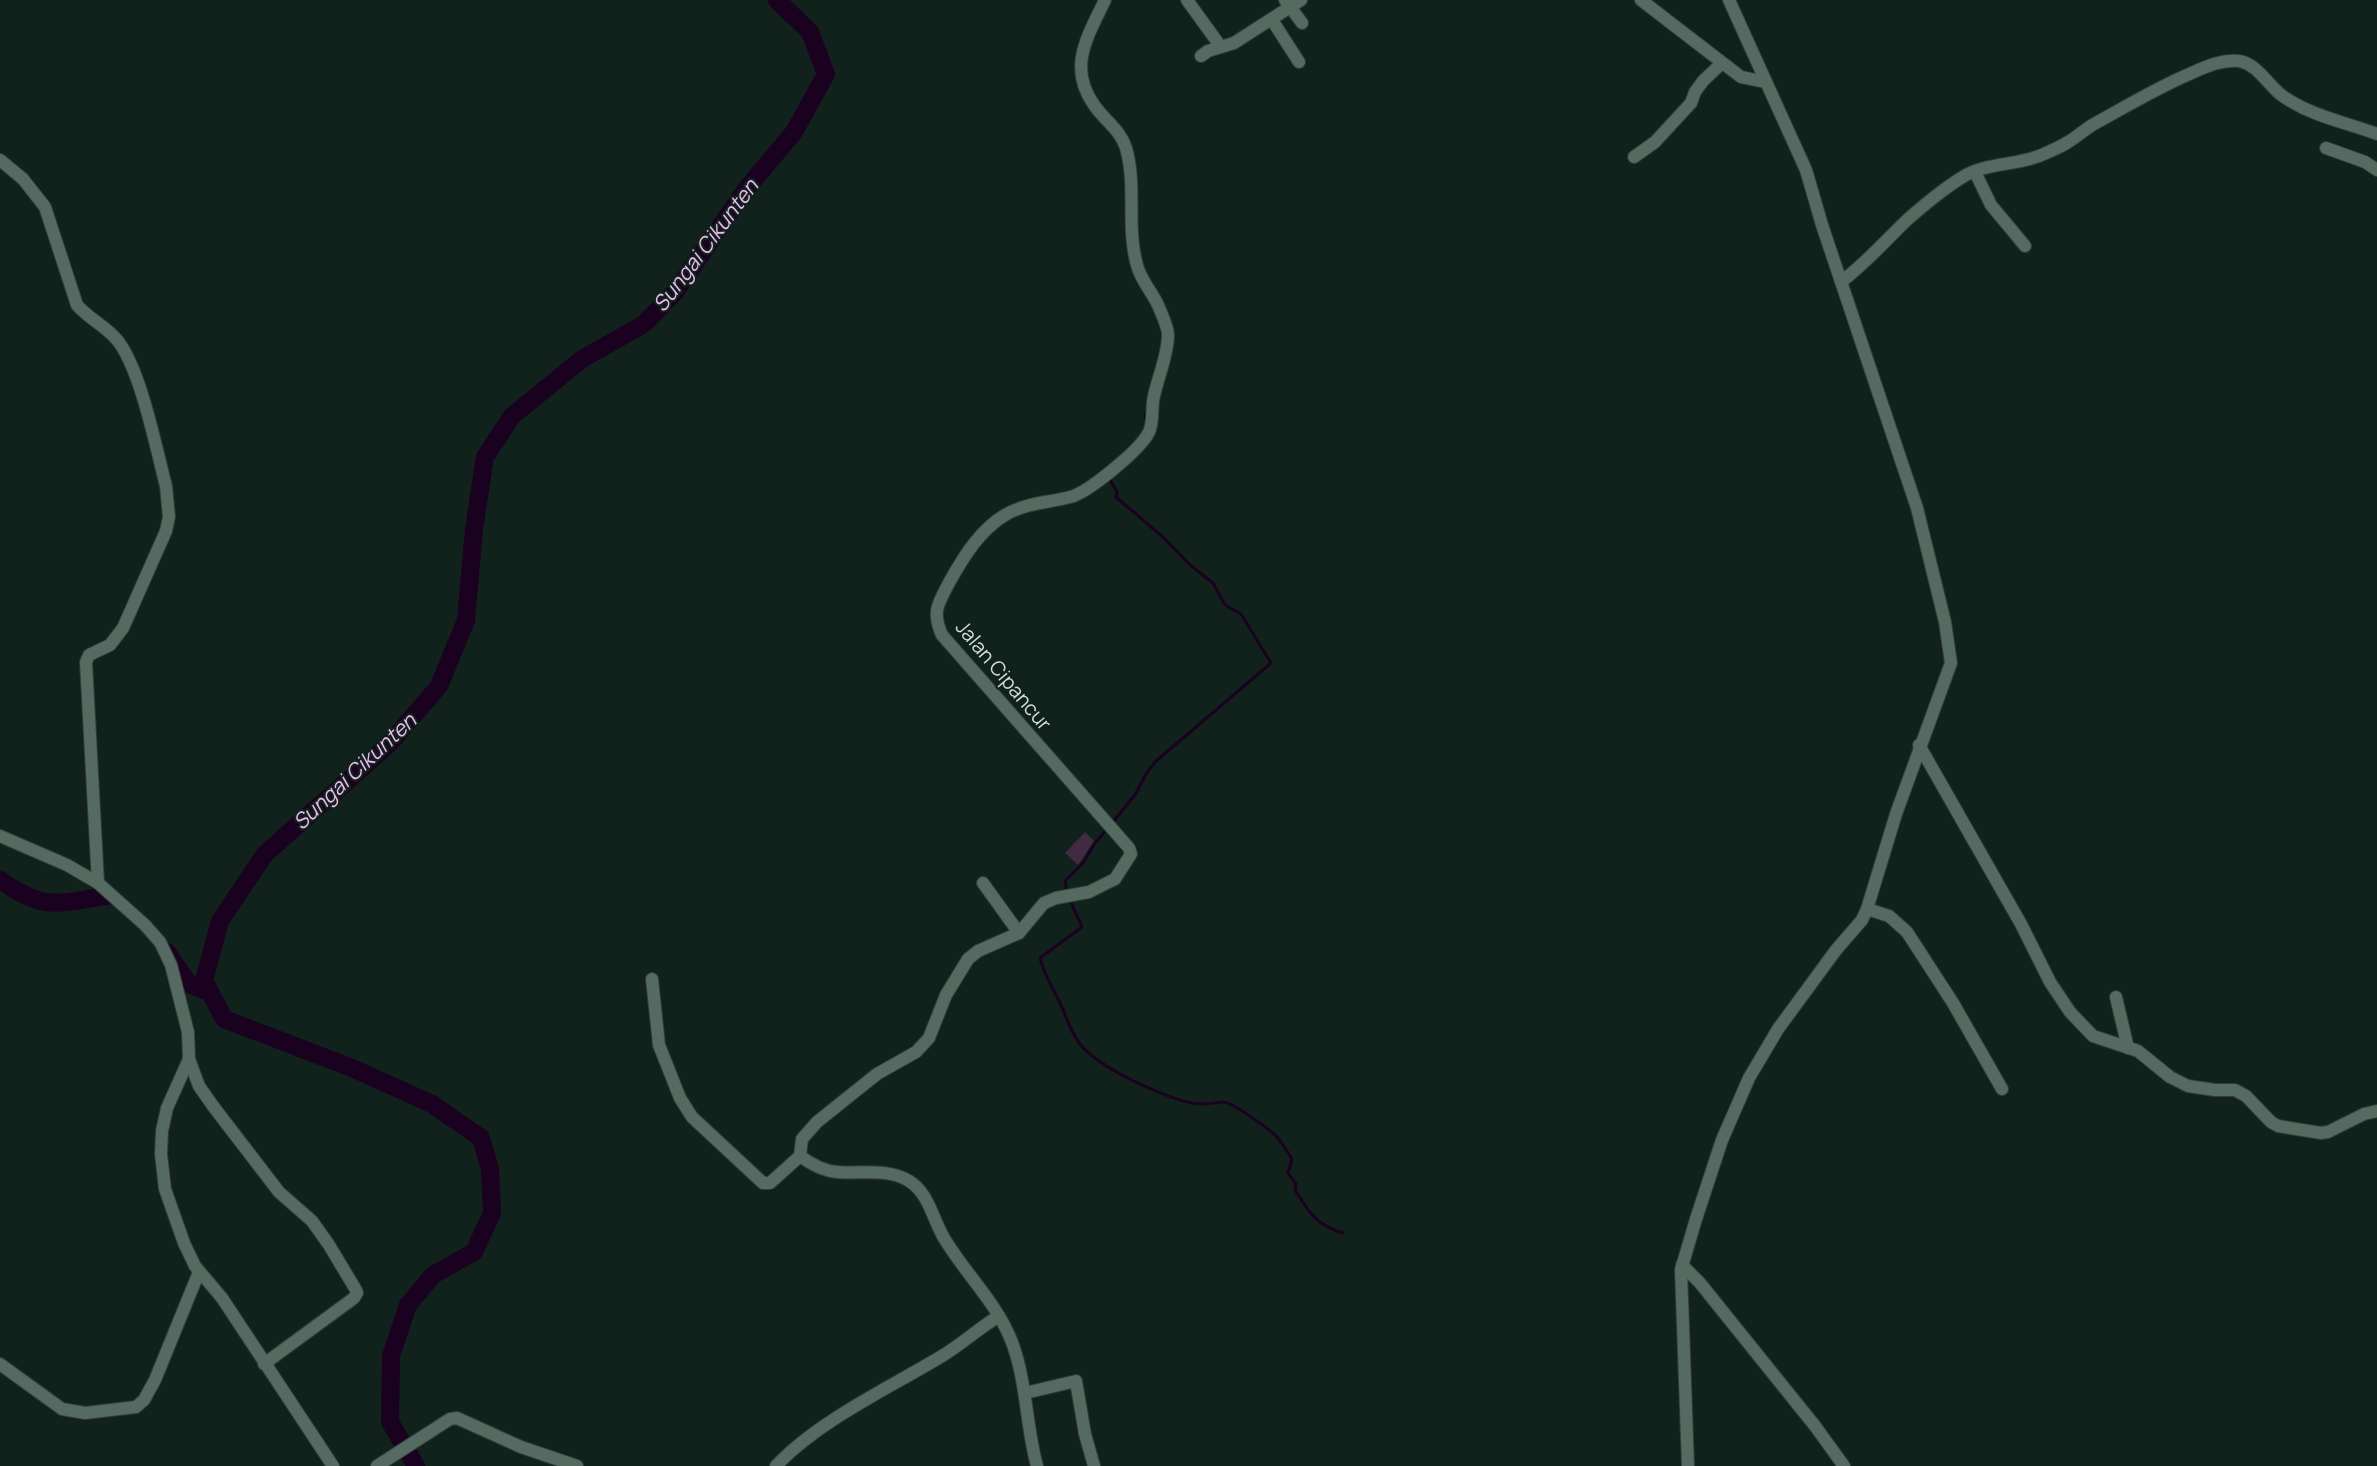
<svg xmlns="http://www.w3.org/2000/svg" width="2377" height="1466" viewBox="0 0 2377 1466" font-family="Manrope,sans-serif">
<rect width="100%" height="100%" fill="#10221b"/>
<!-- green -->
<path fill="#402b42" d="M 1085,832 L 1094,841 L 1078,865 L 1065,853 Z"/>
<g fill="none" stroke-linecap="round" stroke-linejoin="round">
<!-- stream -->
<g stroke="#1a011f" stroke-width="3">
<path d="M 1147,408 L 1145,418 L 1149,419"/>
<path d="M 1109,478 L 1117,492 L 1116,497 L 1164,538 L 1190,565 L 1213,583 L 1225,605 L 1241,614 L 1271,663 L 1155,762 L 1146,774 L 1135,795 L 1112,823"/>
<path d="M 1067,892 L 1065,881 L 1083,863 L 1095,843 L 1108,828"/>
<path d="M 1069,898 L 1082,927 L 1040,958 C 1044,974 1051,985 1058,999 C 1066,1014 1069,1030 1080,1044 C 1099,1068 1158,1094 1187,1102 C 1204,1106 1208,1103 1223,1102 C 1232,1102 1269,1129 1276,1136 C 1282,1142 1287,1152 1292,1159 L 1288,1173 L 1296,1184 L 1295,1190 C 1309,1212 1316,1225 1343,1233"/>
</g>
<!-- river -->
<g stroke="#1a011f" stroke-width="18">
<path d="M 0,880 C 46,912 56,903 107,896"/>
<path d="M 167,952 L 189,984 L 210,992"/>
<path d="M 416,1466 L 390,1422 L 391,1356 L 408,1305 L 433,1275 L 474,1252 L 492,1213 L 490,1169 L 481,1138 L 432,1104 L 352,1068 L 224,1019 L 204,980 L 220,921 L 265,854 L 390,743 L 439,686 L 466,620 L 474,529 L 485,457 L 512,416 L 582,359 L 644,324 L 675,292 L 747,188 L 794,132 L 826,74 L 810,32 L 777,0"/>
</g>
<defs>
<g id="minor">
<path d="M 1187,0 L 1221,47"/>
<path d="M 1285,0 L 1302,23"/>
<path d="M 1641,0 L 1741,77 L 1766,82"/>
<path d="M 1272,20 L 1299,62"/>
<path d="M 1201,56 L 1208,51 L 1234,43 L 1301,0"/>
<path d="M 2326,148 L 2365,162 L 2377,170"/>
<path d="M 1634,157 L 1655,142 L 1691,103 L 1695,92 L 1703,81 L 1722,63"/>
<path d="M 0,160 L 23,179 L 45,207 L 77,305 C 89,319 107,327 118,341 C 141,371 156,448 166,486 L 169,517 L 166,531 L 123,628 L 110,645 L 89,655 L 86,662 L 98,883"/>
<path d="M 1975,172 L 1991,205 L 2025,246"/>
<path d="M 1841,282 C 1866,263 1885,241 1907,220 C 1924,205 1942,190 1961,178 C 1985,162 2018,166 2044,154 C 2052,150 2061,147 2068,142 C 2077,137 2085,129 2094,124 C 2125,107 2155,89 2187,75 C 2203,68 2221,59 2239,61 C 2258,64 2269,87 2284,97 C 2314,117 2345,122 2377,134"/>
<path d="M 1919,745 L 2021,924 L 2050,982 L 2070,1012 L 2093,1036 L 2138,1051 L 2170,1077 L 2188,1086 L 2215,1090 L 2235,1090 L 2246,1096 L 2271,1122 L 2278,1126 L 2321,1133 L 2328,1132 L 2364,1114 L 2377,1111"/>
<path d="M 0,836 L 67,865 L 98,883 L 145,925 L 160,942 L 171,965 L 188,1032 L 189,1059 L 167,1108 L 162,1131 L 161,1154 L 165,1189 L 184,1243 L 195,1266 L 222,1298 L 333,1466"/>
<path d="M 983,883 L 1019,933"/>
<path d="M 1867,909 L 1889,916 L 1907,932 L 1953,1003 L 2002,1089"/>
<path d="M 652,979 L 659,1045 L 680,1098 L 692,1117 L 763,1183 L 770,1183 L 800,1156"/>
<path d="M 2116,997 L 2128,1048"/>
<path d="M 189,1059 L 199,1086 L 213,1106 L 279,1192 L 312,1221 L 329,1245 L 356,1290 L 357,1293 L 354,1298 L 264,1364"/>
<path d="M 1682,1265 L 1700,1283 L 1815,1426 L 1844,1466"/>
<path d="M 0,1364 L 62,1409 L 85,1413 L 136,1407 L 144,1400 L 155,1380 L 199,1272"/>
<path d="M 1025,1393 L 1076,1381 L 1085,1434 L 1094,1466"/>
<path d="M 377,1466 L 450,1419 L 457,1418 L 521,1447 L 577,1466"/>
<path d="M 776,1466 C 818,1421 889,1388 942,1356 C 962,1344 979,1328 999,1316"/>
<path d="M 1037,1466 C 1026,1426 1027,1385 1013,1345 C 999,1305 966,1275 944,1238 C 933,1220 929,1193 909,1181 C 889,1168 860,1174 837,1172 C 823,1171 811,1164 800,1156 L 802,1139 L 817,1122 L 877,1074 L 916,1052 L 929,1038 L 946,995 L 968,959 L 978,951 L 1019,933 L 1044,903 L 1056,898 L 1089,892 L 1115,879 L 1131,854 L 1129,848 L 942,635 C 931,611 939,602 950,581 C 964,556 980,530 1005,515 C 1025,503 1047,503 1070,497 C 1088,493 1141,449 1149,432 C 1154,422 1151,407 1154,396 C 1158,377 1168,355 1168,335 C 1168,326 1161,313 1158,305 C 1152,292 1140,279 1137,265 C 1126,227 1137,186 1126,148 C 1120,129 1105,121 1094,105 C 1067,67 1088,36 1105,0"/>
<path d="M 1688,1466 L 1681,1270 L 1696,1219 L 1722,1140 L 1749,1078 L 1778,1029 L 1836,950 L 1862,920 L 1867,909 L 1896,814 L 1951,663 L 1945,622 L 1917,508 L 1822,225 L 1806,170 L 1729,0"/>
</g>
</defs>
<!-- minor casing -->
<use href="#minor" stroke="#323d38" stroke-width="14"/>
<!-- minor -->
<use href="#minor" stroke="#556a60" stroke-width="12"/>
</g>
<g text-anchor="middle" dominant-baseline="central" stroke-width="4.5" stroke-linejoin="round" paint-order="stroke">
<!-- street labels -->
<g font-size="20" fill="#d1ddd7" stroke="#10221b">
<text transform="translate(1004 675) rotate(50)">Jalan Cipancur</text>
</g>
<!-- water labels -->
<g font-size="21" font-style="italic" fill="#efb9f6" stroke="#10221b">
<text transform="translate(705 245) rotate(-53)">Sungai Cikunten</text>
<text transform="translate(354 771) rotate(-43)">Sungai Cikunten</text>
</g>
</g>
</svg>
